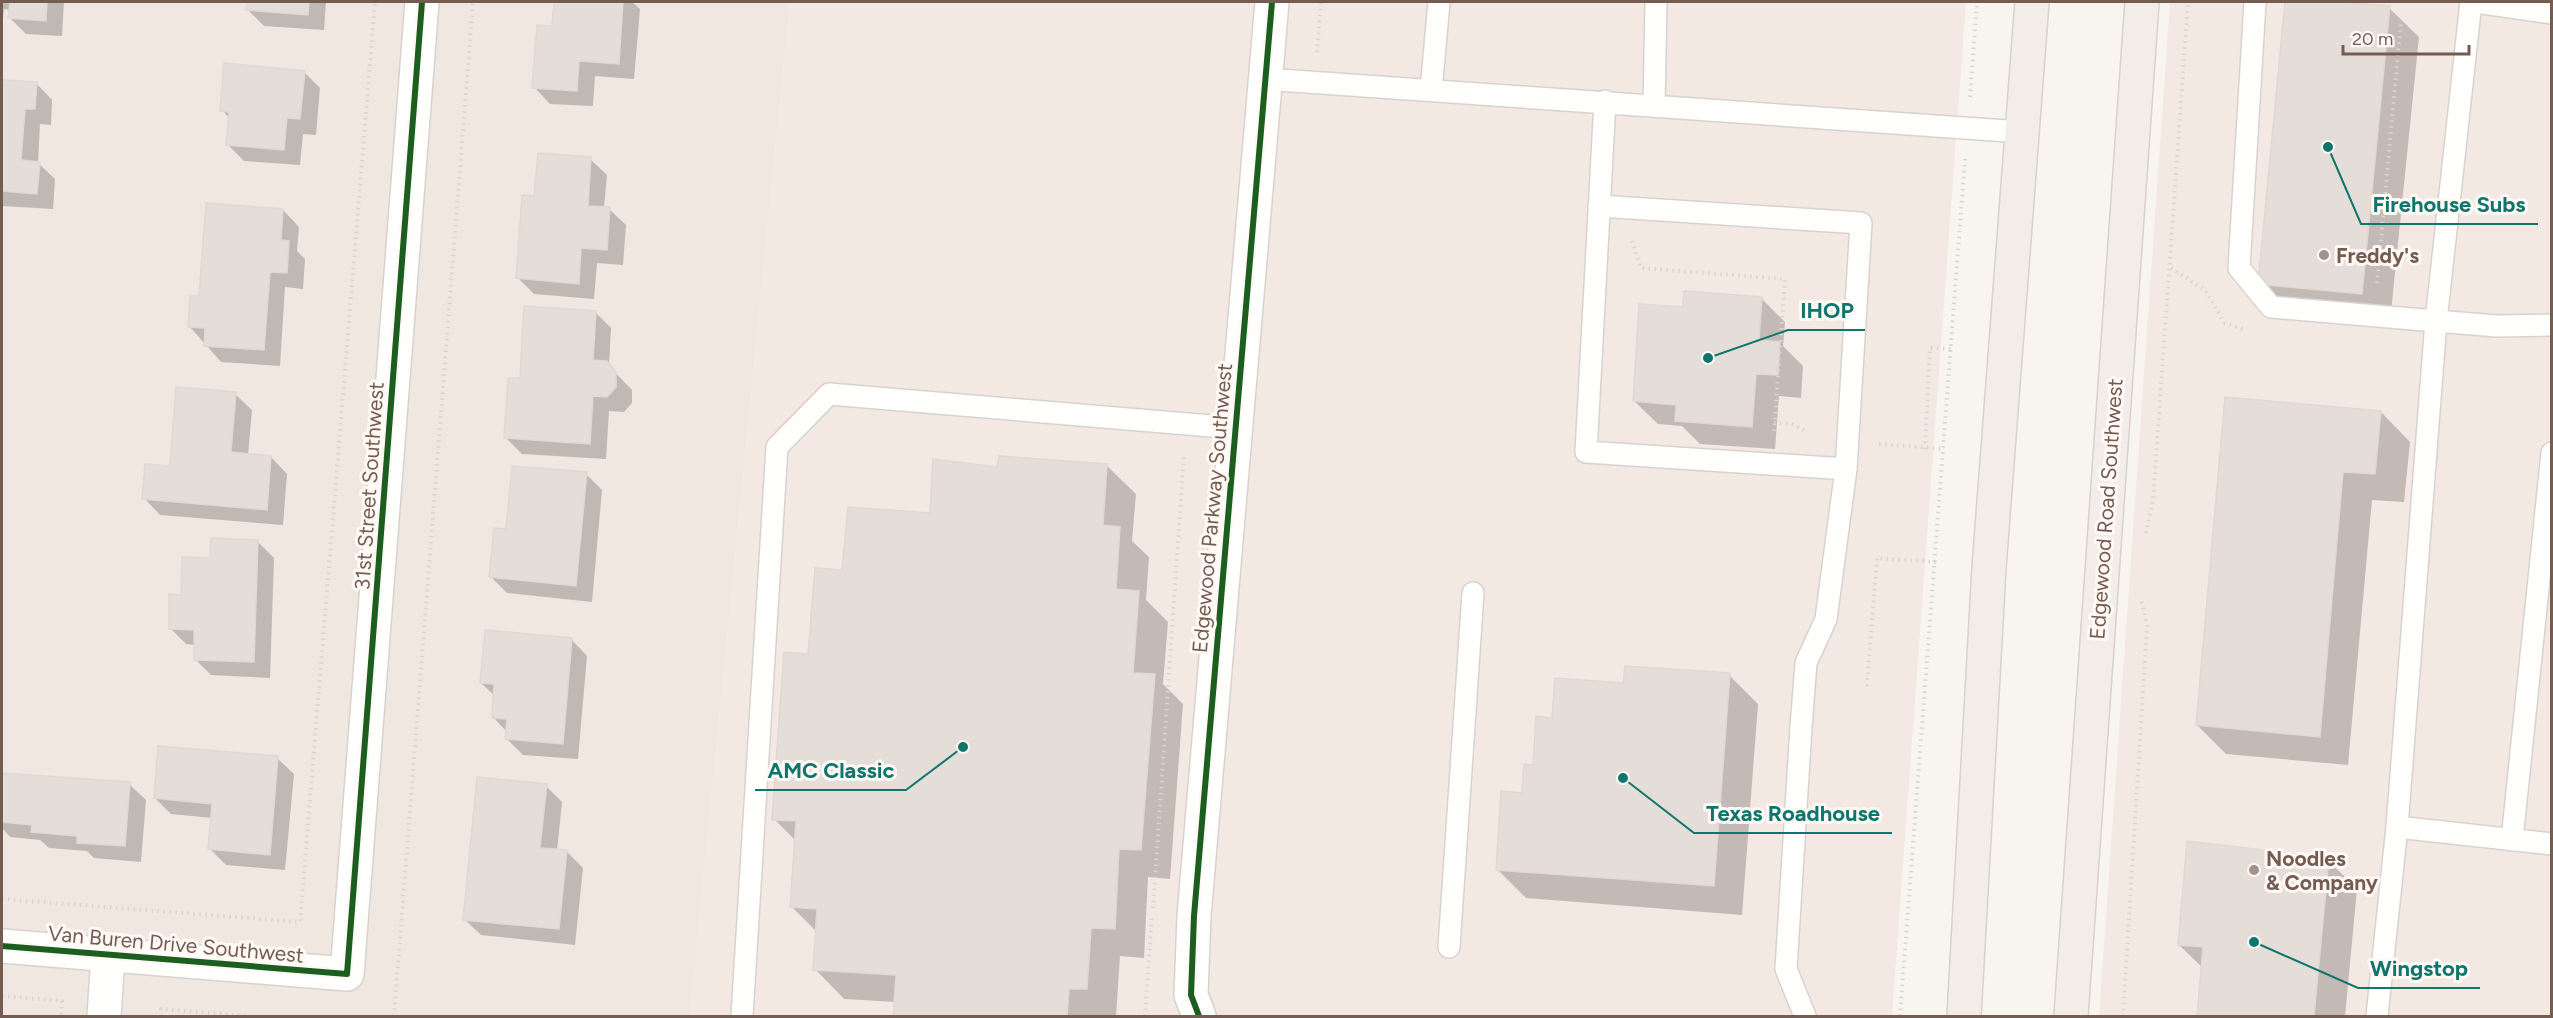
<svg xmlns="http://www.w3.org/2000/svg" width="2553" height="1018" viewBox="0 0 2553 1018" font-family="Figtree,sans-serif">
<rect width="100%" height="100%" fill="#f8f5f1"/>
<!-- residential -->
<path fill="#f0e7e0" d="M 2,2 L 790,2 L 690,1016 L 2,1016 Z"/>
<!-- commercial -->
<g fill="#f4e8e3">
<path d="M 790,2 L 1966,2 L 1892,1016 L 690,1016 Z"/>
<path d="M 2170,2 L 2551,2 L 2551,1016 L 2099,1016 Z"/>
</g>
<!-- shadow -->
<g fill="#0003">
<path d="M 2,2 L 64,2 L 62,36 L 26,34 L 10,18 L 11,10 L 4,9 L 2,28 Z"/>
<path d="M 249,2 L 326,2 L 324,30 L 264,26 L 248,10 Z"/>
<path d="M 555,2 L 632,2 L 640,9 L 634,79 L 595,76 L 593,106 L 550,104 L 534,87 L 553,28 Z"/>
<path d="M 2287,2 L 2325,2 L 2389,8 L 2419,37 L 2390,322 L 2289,312 L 2260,283 Z"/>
<path d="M 304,72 L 320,88 L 316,135 L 303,134 L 300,165 L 244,161 L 228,145 L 230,119 L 222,110 Z"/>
<path d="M 2,81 L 36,83 L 52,100 L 51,125 L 40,124 L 38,163 L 55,179 L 53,209 L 2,206 Z"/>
<path d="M 590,159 L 607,175 L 604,208 L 609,209 L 626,225 L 623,265 L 597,263 L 594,299 L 534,294 L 518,278 Z"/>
<path d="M 283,210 L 299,227 L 297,251 L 305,259 L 303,289 L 285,287 L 280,366 L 221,362 L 190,327 L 201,298 Z"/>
<path d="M 1761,298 L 1785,322 L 1783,346 L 1803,366 L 1801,398 L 1779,396 L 1775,449 L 1700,444 L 1682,426 L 1658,424 L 1634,401 L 1685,308 Z"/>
<path d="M 595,312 L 611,328 L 609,366 L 632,390 L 632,403 L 624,412 L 609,411 L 606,459 L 522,454 L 506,438 L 521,380 Z"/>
<path d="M 235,394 L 252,410 L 248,455 L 271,457 L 287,474 L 283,525 L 160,515 L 144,498 Z"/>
<path d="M 2227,398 L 2381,412 L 2410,442 L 2404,502 L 2372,500 L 2348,765 L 2226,754 L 2197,725 Z"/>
<path d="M 1106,465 L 1136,494 L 1132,541 L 1149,557 L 1146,600 L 1168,622 L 1163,684 L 1183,704 L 1170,879 L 1148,877 L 1144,958 L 1120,956 L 1116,1016 L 894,1016 L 896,1002 L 844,999 L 815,969 L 817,932 L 791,906 L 796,841 L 774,819 L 809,655 L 844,571 L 999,468 Z"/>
<path d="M 586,474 L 602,490 L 592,602 L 507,593 L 491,577 L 508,530 Z"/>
<path d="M 257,541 L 274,558 L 270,678 L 211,675 L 195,659 L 195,645 L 186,644 L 170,628 L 183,597 L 212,560 Z"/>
<path d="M 571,639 L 587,656 L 578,759 L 523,755 L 507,739 L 507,732 L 493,717 L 495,696 L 481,683 Z"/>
<path d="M 1729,675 L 1758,704 L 1742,915 L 1526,898 L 1497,869 L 1534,766 L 1625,684 Z"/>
<path d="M 277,758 L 294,774 L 285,870 L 226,865 L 210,849 L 213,818 L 171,814 L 155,798 Z"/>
<path d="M 2,774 L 129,784 L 146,800 L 141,862 L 94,858 L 87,851 L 49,848 L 40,840 L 10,837 L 2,828 Z"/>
<path d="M 546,786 L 562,802 L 557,851 L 567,852 L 583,868 L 575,945 L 481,935 L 464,919 Z"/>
<path d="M 2328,860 L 2357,889 L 2345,1016 L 2199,1016 L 2203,968 L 2179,945 Z"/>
</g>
<!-- building -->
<g fill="#e5ded8" stroke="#e1d8d3" stroke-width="1.5">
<path d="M 10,2 L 47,2 L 46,21 L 8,18 Z"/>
<path d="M 247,2 L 309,2 L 308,15 L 246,10 Z"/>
<path d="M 554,2 L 623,2 L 619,64 L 579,61 L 577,91 L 532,88 L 537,25 L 552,26 Z"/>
<path d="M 2285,2 L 2340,2 L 2390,6 L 2362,294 L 2258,284 Z"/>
<path d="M 224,63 L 305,71 L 300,119 L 287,118 L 284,150 L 226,145 L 229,112 L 220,111 Z"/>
<path d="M 2,80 L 37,82 L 35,109 L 25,109 L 21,160 L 40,162 L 37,194 L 2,191 Z"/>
<path d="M 538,153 L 591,157 L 588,206 L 610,207 L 607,250 L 581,248 L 579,284 L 516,278 L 522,195 L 534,196 Z"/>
<path d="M 206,203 L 283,209 L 281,240 L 289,241 L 287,273 L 270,272 L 264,350 L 204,346 L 205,328 L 188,327 L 190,296 L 199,296 Z"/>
<path d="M 1684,291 L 1762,297 L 1759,340 L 1780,342 L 1778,375 L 1756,374 L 1752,427 L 1675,421 L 1676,405 L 1633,401 L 1639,304 L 1683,307 Z"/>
<path d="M 524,306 L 596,311 L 593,360 L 607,361 L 616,372 L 616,387 L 607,397 L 593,396 L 590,444 L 504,438 L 508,378 L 520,378 Z"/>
<path d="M 176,387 L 236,392 L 231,452 L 271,456 L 267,510 L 142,499 L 145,464 L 170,466 Z"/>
<path d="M 2225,397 L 2381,411 L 2375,474 L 2343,472 L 2320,737 L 2196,725 Z"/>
<path d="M 999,456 L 1107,464 L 1103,525 L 1120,527 L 1116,589 L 1139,591 L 1133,673 L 1155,674 L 1141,850 L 1119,849 L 1115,929 L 1091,928 L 1087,989 L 1069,989 L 1067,1016 L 893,1016 L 896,975 L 813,970 L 817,909 L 790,907 L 796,821 L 772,820 L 784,652 L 808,654 L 815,568 L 842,570 L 848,507 L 930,513 L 933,459 L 997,467 Z"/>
<path d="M 512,466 L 587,472 L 576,586 L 489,577 L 494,528 L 506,529 Z"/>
<path d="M 211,538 L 258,540 L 254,662 L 194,660 L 194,630 L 169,629 L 169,594 L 181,595 L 182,557 L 210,558 Z"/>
<path d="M 485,630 L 572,638 L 563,744 L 505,739 L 507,719 L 492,718 L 494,684 L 480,683 Z"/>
<path d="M 1625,666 L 1730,673 L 1714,886 L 1496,870 L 1501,791 L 1522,793 L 1524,764 L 1533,765 L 1536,716 L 1552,718 L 1555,678 L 1623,683 Z"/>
<path d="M 158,746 L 278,756 L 270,855 L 208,849 L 212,804 L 154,798 Z"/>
<path d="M 2,773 L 130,782 L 125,846 L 77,843 L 77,836 L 31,832 L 32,825 L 2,822 Z"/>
<path d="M 477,777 L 547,784 L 540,848 L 567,850 L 559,929 L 463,920 Z"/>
<path d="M 2187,841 L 2329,858 L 2314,1016 L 2197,1016 L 2203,947 L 2178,945 Z"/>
</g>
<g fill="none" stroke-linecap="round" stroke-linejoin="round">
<defs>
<g id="service">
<path d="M 2255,2 L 2239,268 L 2271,307 L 2436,321 L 2397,827"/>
<path d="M 2471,2 L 2436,321 L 2497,326 L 2552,325"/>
<path d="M 2476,2 L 2552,13"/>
<path d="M 1265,79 L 2022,132"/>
<path d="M 1431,90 L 1439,2"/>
<path d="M 1654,105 L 1656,2"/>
<path d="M 1599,206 L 1861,223 L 1846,469 L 1586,452 L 1605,101"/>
<path d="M 2512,840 L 2552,453"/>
<path d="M 1449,947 L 1473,593"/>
<path d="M 742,1016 L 777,447 L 829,394 L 1235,428"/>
<path d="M 1805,1016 L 1786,969 L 1801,727 L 1806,663 L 1826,619 L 1846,469"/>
<path d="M 2377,1016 L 2397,827 L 2552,844"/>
</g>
<g id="minor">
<path d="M 2,946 L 347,974 L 422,2"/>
<path d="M 104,1016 L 108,956"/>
<path d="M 1199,1016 L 1191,995 L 1194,916 L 1272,2"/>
</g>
<g id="primary">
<path d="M 1964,1016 L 1989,568 L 2032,2"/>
<path d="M 2071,1016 L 2142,2"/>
</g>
</defs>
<!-- service casing -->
<use href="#service" stroke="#d8d2cf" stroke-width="24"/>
<!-- minor casing -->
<use href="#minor" stroke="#d8d2cf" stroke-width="36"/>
<!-- primary casing -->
<use href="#primary" stroke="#d9d1ce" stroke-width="36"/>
<!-- path -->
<g stroke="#dad5d0" stroke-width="4" stroke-dasharray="1.5 4.5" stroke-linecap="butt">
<path d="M 1317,52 L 1321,2"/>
<path d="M 1970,97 L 1977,2"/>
<path d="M 1632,241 L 1641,268 L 1785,279 L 1774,431"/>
<path d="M 2171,268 L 2205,290 L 2225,323 L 2245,330"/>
<path d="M 2377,283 L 2401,20"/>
<path d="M 1774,423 L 1792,424 L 1807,432"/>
<path d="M 1879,444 L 1944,449"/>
<path d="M 1925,449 L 1930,348 L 1951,349"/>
<path d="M 2146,533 L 2153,500 L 2188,2"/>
<path d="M 1867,686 L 1877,558 L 1936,562"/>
<path d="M 2,899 L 300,922 L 375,2"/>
<path d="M 1153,908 L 1184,454"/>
<path d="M 2,996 L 62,1001 L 61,1016"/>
<path d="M 161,1016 L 161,1009 L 249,1016"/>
<path d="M 394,1016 L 473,2"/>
<path d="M 1145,1016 L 1152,915"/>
<path d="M 1900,1016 L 1965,159"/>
<path d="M 2123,1016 L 2147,626 L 2141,599"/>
</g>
<!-- service -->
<use href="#service" stroke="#fefefd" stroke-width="21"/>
<!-- minor -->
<use href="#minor" stroke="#fefefd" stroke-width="33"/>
<!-- primary -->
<use href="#primary" stroke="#f2ede8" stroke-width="33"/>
<defs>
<g id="cycleway">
<path d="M 2,946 L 347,974 L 422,2"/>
<path d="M 1199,1016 L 1191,995 L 1194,916 L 1272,2"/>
</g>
</defs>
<!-- cycleway casing -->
<use href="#cycleway" stroke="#fef9f4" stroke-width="10"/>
<!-- cycleway -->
<use href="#cycleway" stroke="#1b5e20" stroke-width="6"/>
</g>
<!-- markers -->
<g fill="#a3928a" stroke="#fef9f4" stroke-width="2">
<circle cx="2324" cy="255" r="6"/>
<circle cx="2254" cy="870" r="6"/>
</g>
<g text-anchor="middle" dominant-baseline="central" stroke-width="6" stroke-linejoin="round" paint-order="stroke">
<!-- poi labels -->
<g font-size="21" font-weight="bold" fill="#755c52" stroke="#fef9f4" text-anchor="start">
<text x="2336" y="255">Freddy's</text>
<text x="2266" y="858">Noodles<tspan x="2266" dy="24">&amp; Company</tspan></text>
</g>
<!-- street labels -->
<g font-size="21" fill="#755c52" stroke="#fef9f4">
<text transform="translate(369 486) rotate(-86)">31st Street Southwest</text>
<text transform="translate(1212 508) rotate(-85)">Edgewood Parkway Southwest</text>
<text transform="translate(2106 509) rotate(-86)">Edgewood Road Southwest</text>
<text transform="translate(176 944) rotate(5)">Van Buren Drive Southwest</text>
</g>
</g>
<!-- callouts -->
<path fill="none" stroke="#0f766e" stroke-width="2" d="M2328 147L2361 224H2538M1708 358L1788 330H1865M963 747L906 790H755M1623 778L1694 833H1892M2254 942L2358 988H2480"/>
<g fill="#0f766e" stroke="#fef9f4" stroke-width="2">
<circle cx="2328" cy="147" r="6"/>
<circle cx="1708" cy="358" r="6"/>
<circle cx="963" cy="747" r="6"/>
<circle cx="1623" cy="778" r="6"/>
<circle cx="2254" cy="942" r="6"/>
</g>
<g font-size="22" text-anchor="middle" font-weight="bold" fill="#0f766e" stroke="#fef9f4" stroke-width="6" stroke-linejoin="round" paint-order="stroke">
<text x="2449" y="212">Firehouse Subs</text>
<text x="1827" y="318">IHOP</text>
<text x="831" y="778">AMC Classic</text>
<text x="1793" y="821">Texas Roadhouse</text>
<text x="2419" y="976">Wingstop</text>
</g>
<!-- border -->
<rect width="2553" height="1018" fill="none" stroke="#755c52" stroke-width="6"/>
<!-- scale -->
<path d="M2343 45v9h126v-9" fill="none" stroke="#755c52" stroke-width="3"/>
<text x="2352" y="45" font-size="18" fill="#755c52" stroke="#fef9f4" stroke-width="4.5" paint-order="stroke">20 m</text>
</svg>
